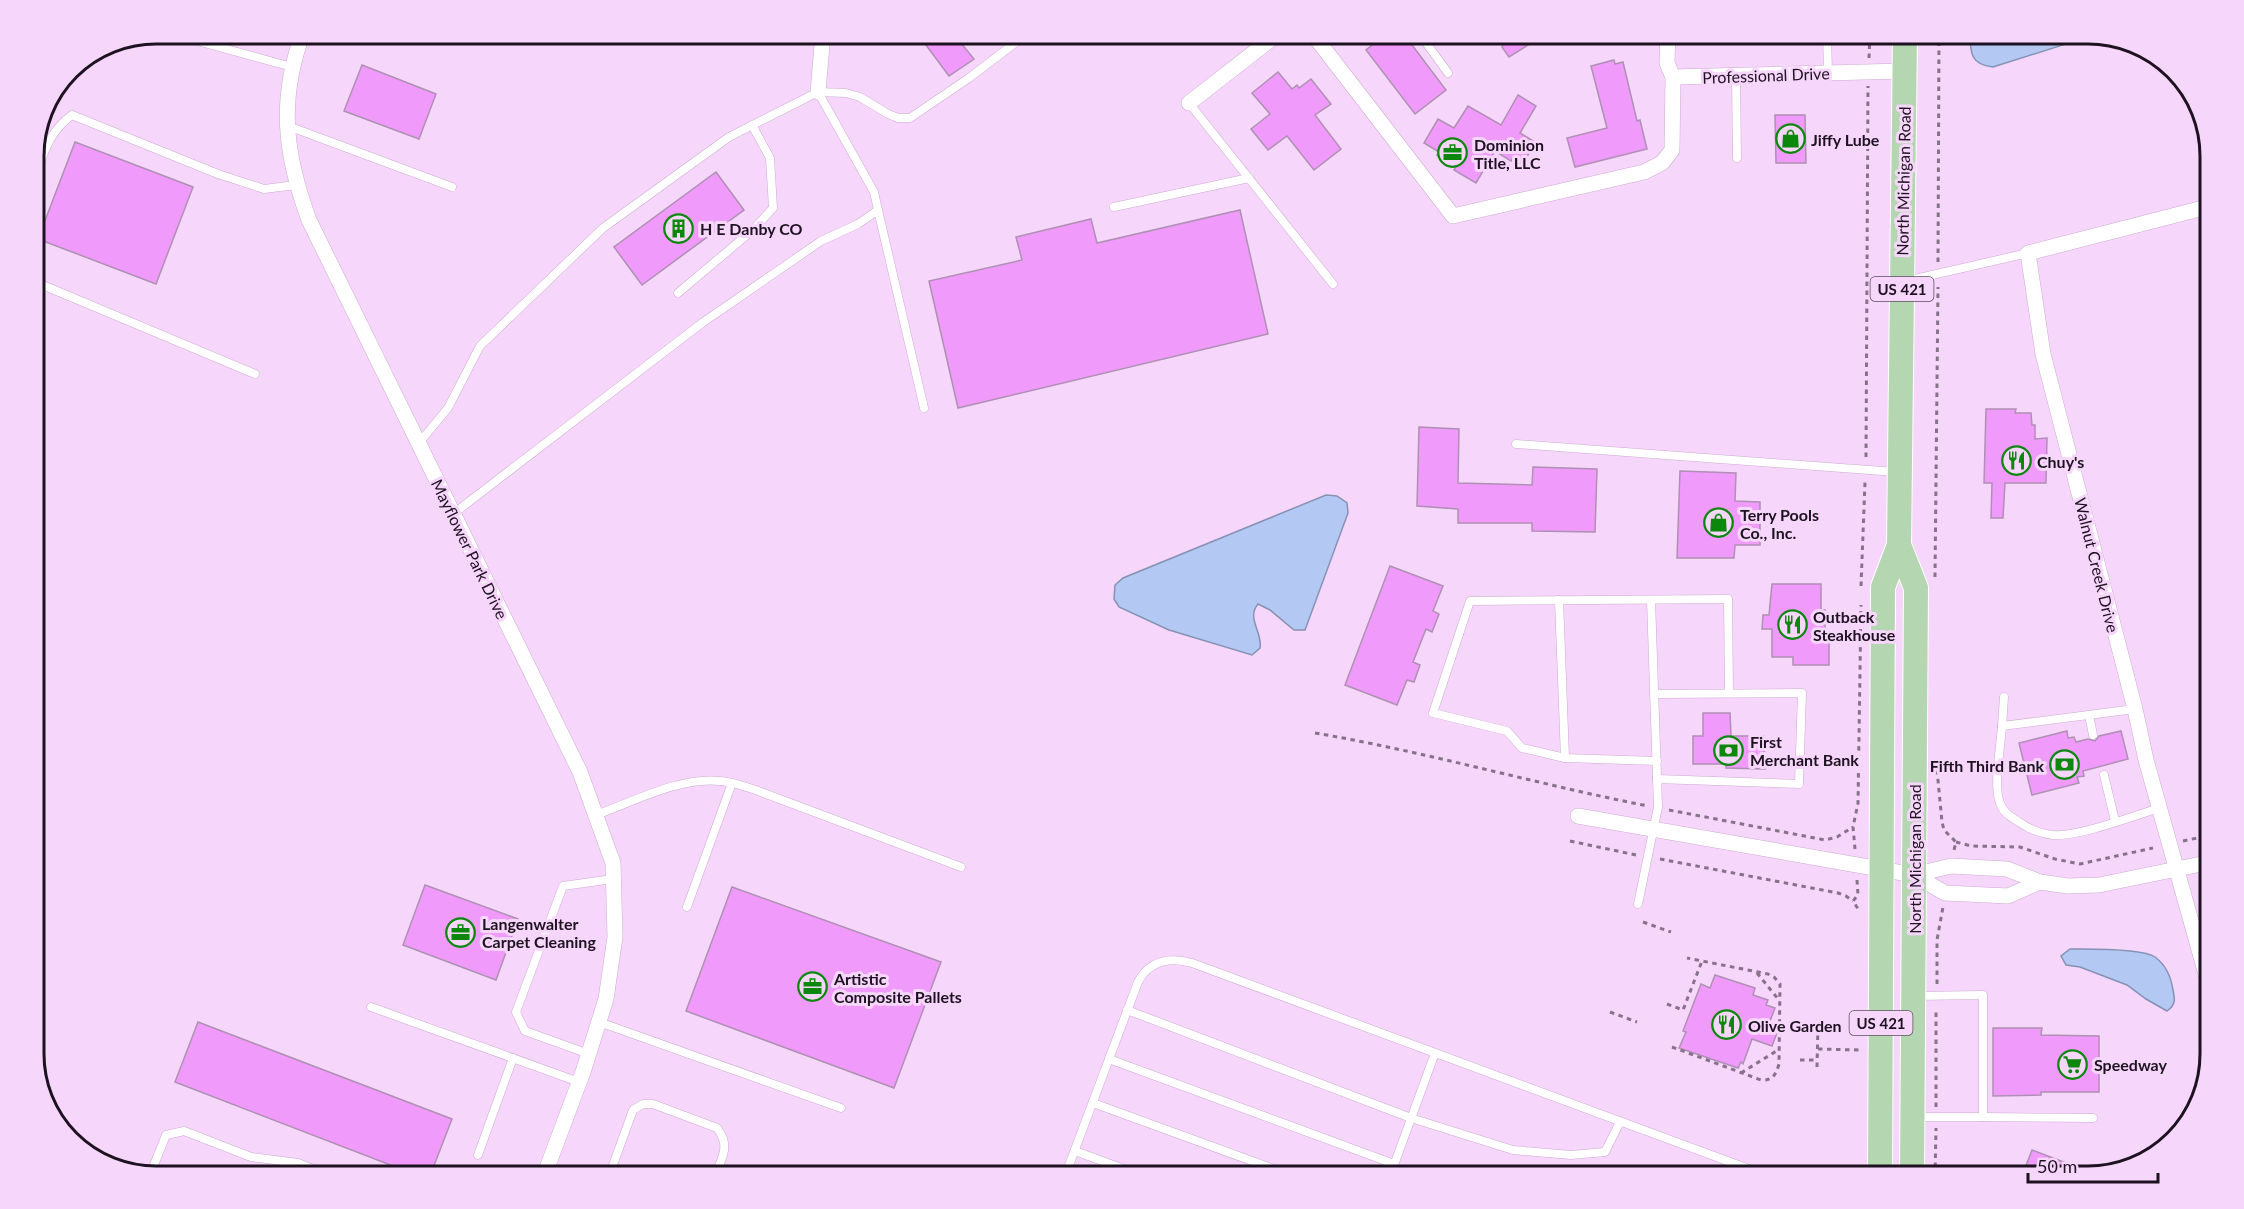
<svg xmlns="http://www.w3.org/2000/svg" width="2244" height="1209" viewBox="0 0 2244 1209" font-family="Lato,sans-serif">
<rect width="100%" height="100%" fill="#f7d6fb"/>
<!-- water -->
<g fill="#b3c9f3" stroke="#8692b3" stroke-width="1.5">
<path d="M 1970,33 L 2088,33 L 2092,34 L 2091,36 L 1993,67 C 1971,65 1970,53 1970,33 Z"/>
<path d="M 1326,495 L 1337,496 L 1347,503 L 1348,513 L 1305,630 L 1294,630 L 1270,610 L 1258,604 C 1246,618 1263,633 1260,648 L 1252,655 L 1169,630 L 1119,607 L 1114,599 L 1115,585 L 1123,578 Z"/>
<path d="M 2070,949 C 2088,949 2142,948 2155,957 C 2166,965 2171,977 2173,990 C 2175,999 2176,1005 2167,1011 L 2146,999 L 2127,985 L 2080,967 L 2066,965 L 2061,956 Z"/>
</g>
<!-- building -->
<g fill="#f09bfc" stroke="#ae90b2" stroke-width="1.5">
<path d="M 917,33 L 972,33 L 960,42 L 974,59 L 949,76 Z"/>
<path d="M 1388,33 L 1403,33 L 1446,90 L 1415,114 L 1366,50 Z"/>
<path d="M 1510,33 L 1521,33 L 1528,45 L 1509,57 L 1502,47 Z"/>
<path d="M 1614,60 L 1615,64 L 1623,62 L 1637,121 L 1640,120 L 1647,149 L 1575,167 L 1567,138 L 1607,128 L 1591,66 Z"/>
<path d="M 362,65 L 436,94 L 419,139 L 344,111 Z"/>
<path d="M 1278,72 L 1292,89 L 1297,85 L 1299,88 L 1311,79 L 1331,104 L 1315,115 L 1341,149 L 1314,170 L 1287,136 L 1268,150 L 1251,129 L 1270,114 L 1252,93 Z"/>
<path d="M 1518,95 L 1536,106 L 1520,133 L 1535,142 L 1523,164 L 1513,158 L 1511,161 L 1495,151 L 1476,183 L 1454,170 L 1456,167 L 1437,155 L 1439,152 L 1424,143 L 1438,119 L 1454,128 L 1468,106 L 1501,125 Z"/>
<path d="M 1775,115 L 1805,115 L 1806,163 L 1776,163 Z"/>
<path d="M 75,142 L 193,187 L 156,284 L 38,239 Z"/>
<path d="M 716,172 L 744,210 L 642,285 L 614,247 Z"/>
<path d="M 1240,210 L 1268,334 L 958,408 L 929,281 L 1022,260 L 1016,237 L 1091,219 L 1097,243 Z"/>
<path d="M 1986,409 L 2016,409 L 2015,413 L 2031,413 L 2032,425 L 2035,425 L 2035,439 L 2047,438 L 2046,483 L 2005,483 L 2003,518 L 1991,518 L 1992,483 L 1984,483 Z"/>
<path d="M 1419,427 L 1459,429 L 1458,483 L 1532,485 L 1533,467 L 1597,469 L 1595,532 L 1532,531 L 1532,523 L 1458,523 L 1458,509 L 1417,506 Z"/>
<path d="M 1680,471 L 1736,473 L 1735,501 L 1760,502 L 1760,545 L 1735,545 L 1734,558 L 1677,558 Z"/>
<path d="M 1390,566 L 1443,586 L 1433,611 L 1439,614 L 1432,632 L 1426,629 L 1413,662 L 1420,665 L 1414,682 L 1407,680 L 1397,705 L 1345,685 Z"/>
<path d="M 1772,584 L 1821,584 L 1821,610 L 1825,610 L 1825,642 L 1829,642 L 1829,665 L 1793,665 L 1793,657 L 1772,657 L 1772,629 L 1762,629 L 1763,615 L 1769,615 Z"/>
<path d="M 1703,713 L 1730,713 L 1731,736 L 1764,736 L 1765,769 L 1726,768 L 1726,764 L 1693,764 L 1693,736 L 1703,736 Z"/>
<path d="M 2067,731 L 2068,738 L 2074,737 L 2076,742 L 2088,739 L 2095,741 L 2099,736 L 2121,731 L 2128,759 L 2083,771 L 2084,776 L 2077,777 L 2079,783 L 2032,795 L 2019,743 Z"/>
<path d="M 425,885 L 518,919 L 496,980 L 403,945 Z"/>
<path d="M 732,887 L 941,962 L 894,1088 L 686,1011 Z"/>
<path d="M 1715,975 L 1755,988 L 1753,995 L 1768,1000 L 1766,1005 L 1775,1008 L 1767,1029 L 1777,1033 L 1772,1046 L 1752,1039 L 1743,1064 L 1741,1062 L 1738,1068 L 1679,1048 L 1686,1032 L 1683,1031 L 1701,984 L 1710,988 Z"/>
<path d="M 198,1022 L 452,1119 L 430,1176 L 419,1176 L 175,1082 Z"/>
<path d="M 1993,1028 L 2042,1028 L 2041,1035 L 2099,1036 L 2099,1092 L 2041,1092 L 2041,1095 L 1993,1096 Z"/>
<path d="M 2032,1150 L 2095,1174 L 2089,1176 L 2022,1176 Z"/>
</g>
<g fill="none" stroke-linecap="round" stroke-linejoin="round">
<defs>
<g id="lane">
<path d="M 168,33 L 292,67"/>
<path d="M 1419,33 L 1448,73"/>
<path d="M 1827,33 L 1828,73"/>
<path d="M 1736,76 L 1737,158"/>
<path d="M 1189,103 L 1333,284"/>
<path d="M 288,126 L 452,187"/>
<path d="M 33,182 C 43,156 48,132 72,115 L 218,174 L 264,189 L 296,185"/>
<path d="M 1114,207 L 1249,178"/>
<path d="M 878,210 L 924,408"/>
<path d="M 33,281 L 255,374"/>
<path d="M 1906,281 L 2028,253"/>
<path d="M 678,293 L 754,229 L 773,208 L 770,158 L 752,125"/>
<path d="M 419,443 L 448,408 L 480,346 L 603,228 L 729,137 L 818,92 L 846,93 L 860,97 L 888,114 L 898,118 L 910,118 L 969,78 L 1028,33"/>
<path d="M 1516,444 L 1896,472"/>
<path d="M 453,514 L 702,323 L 821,241 L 858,224 L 878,210 L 874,192 L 818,92"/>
<path d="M 1559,600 L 1565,758"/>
<path d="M 1654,694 L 1802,693 L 1799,784 L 1657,779"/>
<path d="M 2135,709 L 2002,726 C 2001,744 1993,787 2000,803 C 2003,813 2011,817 2019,822 C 2029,829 2041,834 2053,835 C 2077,837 2134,816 2159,808"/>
<path d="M 2089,715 L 2093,735"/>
<path d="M 2002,726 L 2004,697"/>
<path d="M 1657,761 L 1565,758 L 1522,748 L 1507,731 L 1433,713 L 1470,601 L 1728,599 L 1729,693"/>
<path d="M 2104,775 L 2115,821"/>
<path d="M 596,815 C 632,802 682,776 720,781 C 734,782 747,787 761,792 L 961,867"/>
<path d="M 1638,904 L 1658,807 L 1651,600"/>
<path d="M 687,907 L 732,783"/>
<path d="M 371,1007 L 579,1082"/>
<path d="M 1127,1010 L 1411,1118 L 1513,1150 L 1571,1155 L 1605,1152 L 1620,1122"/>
<path d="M 599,1022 L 841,1108"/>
<path d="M 589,1054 L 525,1031 L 516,1012 L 563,886 L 613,879"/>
<path d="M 1109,1059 L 1394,1164"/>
<path d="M 1093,1103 L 1293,1176"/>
<path d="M 1914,1117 L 1983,1117 L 1983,995 L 1915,996"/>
<path d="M 1983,1117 L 2093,1118"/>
<path d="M 1075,1151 L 1143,1176"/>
<path d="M 478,1155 L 513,1058"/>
<path d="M 150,1175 L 166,1135 L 184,1131 L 251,1157 L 298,1163 L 330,1176"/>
<path d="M 609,1176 L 633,1110 L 643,1104 L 653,1104 L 717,1128 C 731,1146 722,1157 715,1176"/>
<path d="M 1065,1176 L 1138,982 C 1150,960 1170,957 1192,963 L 1768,1176"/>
<path d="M 1390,1176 L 1435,1053"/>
</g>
<g id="street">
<path d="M 303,33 C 278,100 285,155 309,220 L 580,772 L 613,863 L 615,937 L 606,999 L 583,1072 L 544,1176"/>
<path d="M 1312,33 L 1453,216 L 1644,172 L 1662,163 L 1672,150 L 1673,77"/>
<path d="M 1668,33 L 1667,63 L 1673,77 L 1904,71"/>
<path d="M 818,92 L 823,33"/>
<path d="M 1189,103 L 1279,33"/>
<path d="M 2211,206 L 2028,253 L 2043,354 L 2135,709 L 2146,760 L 2207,978 L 2211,985"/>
<path d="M 1578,816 L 1914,875 L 1945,893 L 2008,896 L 2040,882"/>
<path d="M 1914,875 L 1951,866 L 2007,869 L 2040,882 L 2068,886 L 2099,885 L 2211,862"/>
</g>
<g id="primary">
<path d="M 1899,545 L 1916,588 L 1912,1176"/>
<path d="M 1880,1176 L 1883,587 L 1899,545 L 1905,33"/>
</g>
</defs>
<!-- lane casing -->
<use href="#lane" stroke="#cbabcf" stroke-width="9"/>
<!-- street casing -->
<use href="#street" stroke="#cbabcf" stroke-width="16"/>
<!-- primary casing -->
<use href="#primary" stroke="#fff" stroke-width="26"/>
<!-- path -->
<g stroke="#88728b" stroke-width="3" stroke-dasharray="4.5 4.5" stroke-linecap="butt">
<path d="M 1869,58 L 1870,33"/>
<path d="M 1938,262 L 1939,33"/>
<path d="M 1866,457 L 1868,86"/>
<path d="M 1935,577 L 1938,287"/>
<path d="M 1861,586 L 1865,482"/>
<path d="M 1315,733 C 1427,752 1536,784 1648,806"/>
<path d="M 1937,770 L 1942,822 L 1944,830 L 1956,842 L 1954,850"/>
<path d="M 1669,810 L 1825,840 L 1837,837 L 1853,827"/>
<path d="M 1570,841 L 1636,855"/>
<path d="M 2183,841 L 2211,835"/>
<path d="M 1956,842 L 1971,846 L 2020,847 L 2055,859 L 2080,864 L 2153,848"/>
<path d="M 1855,849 L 1853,827 L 1858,803 L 1861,605"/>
<path d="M 1660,859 L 1838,893 L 1846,896 L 1853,901"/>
<path d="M 1857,880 L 1858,895 L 1853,901 L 1860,912"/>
<path d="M 1643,922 L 1671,932"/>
<path d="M 1757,973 L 1779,1000"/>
<path d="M 1937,984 L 1937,940 L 1943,907"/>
<path d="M 1667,1004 L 1683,1010 L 1702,961"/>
<path d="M 1610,1012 L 1637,1022"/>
<path d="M 1672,1047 L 1761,1080 C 1772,1081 1776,1075 1779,1064 L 1780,984 L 1774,977 L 1768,974 L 1687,958"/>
<path d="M 1818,1049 L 1861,1050"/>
<path d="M 1800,1060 L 1817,1060"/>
<path d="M 1817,1067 L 1818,1024"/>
<path d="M 1741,1073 L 1778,1050"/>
<path d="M 1936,1107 L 1936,1008"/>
<path d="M 1935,1176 L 1936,1128"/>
</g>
<!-- lane -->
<use href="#lane" stroke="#fff" stroke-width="8"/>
<!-- street -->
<use href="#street" stroke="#fff" stroke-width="15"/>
<!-- primary -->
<use href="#primary" stroke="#b4d6b1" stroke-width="24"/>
</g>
<!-- icons -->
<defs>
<symbol id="shop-ring" viewBox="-11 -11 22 22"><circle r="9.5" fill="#f7d6fb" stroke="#0b870b" stroke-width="1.5"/><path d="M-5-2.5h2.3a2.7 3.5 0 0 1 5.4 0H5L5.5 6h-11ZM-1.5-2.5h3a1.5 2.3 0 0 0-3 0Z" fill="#0b870b"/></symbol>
<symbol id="office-ring" viewBox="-11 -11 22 22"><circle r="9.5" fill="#f7d6fb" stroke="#0b870b" stroke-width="1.5"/><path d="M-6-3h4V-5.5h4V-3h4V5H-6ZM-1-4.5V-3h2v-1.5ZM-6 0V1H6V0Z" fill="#0b870b"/></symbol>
<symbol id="building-ring" viewBox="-11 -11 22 22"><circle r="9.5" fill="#f7d6fb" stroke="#0b870b" stroke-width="1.5"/><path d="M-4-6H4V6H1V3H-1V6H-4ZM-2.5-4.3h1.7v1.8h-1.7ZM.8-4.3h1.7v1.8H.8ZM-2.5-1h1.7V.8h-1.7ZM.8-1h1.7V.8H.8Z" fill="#0b870b"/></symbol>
<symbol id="restaurant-ring" viewBox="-11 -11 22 22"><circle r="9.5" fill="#f7d6fb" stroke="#0b870b" stroke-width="1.5"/><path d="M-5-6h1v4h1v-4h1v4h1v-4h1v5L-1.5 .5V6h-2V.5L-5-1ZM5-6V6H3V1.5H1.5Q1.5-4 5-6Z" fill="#0b870b"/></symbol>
<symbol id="bank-ring" viewBox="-11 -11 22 22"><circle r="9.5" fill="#f7d6fb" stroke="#0b870b" stroke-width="1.5"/><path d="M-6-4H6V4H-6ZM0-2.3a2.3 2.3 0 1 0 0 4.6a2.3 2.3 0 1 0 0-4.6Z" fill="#0b870b"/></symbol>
<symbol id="supermarket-ring" viewBox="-11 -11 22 22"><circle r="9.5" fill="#f7d6fb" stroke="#0b870b" stroke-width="1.5"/><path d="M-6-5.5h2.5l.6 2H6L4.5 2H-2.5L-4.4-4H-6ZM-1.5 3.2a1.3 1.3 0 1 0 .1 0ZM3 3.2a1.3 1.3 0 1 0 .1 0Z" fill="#0b870b"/></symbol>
</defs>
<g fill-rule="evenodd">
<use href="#shop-ring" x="1774" y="122" width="33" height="33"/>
<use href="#office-ring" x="1436" y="136" width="33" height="33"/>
<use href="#building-ring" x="662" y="212" width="33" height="33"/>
<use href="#restaurant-ring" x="2000" y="444" width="33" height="33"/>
<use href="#shop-ring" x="1702" y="506" width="33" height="33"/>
<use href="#restaurant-ring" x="1776" y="608" width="33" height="33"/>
<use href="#bank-ring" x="1712" y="734" width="33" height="33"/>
<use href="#bank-ring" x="2048" y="748" width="33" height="33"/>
<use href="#office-ring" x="444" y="916" width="33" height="33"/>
<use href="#office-ring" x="796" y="970" width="33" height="33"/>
<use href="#restaurant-ring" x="1710" y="1008" width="33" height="33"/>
<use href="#supermarket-ring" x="2056" y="1048" width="33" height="33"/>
</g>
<g text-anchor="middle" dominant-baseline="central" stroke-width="6" stroke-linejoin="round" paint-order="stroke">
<!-- shield labels -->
<g fill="#f7d6fb" stroke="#5e4d61" stroke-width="1.5">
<rect x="1870.5" y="277" width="63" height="24" rx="4.5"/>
<rect x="1849.5" y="1011" width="63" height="24" rx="4.5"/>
</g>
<g font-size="15" font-weight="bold" fill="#1d121f">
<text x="1902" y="289">US 421</text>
<text x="1881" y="1023">US 421</text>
</g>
<!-- street labels -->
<g font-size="16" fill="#1d121f" stroke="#f7d6fb">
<text transform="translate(1766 75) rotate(-2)">Professional Drive</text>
<text transform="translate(1903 181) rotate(-89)">North Michigan Road</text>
<text transform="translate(470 549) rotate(64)">Mayflower Park Drive</text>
<text transform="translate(2097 565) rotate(76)">Walnut Creek Drive</text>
<text transform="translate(1914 859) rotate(-90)">North Michigan Road</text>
</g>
<!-- poi labels -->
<g font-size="16" font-weight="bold" fill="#1d121f" stroke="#f7d6fb" text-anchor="start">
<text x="1811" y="139">Jiffy Lube</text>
<text x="1474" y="144">Dominion<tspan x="1474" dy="18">Title, LLC</tspan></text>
<text x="700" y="228">H E Danby CO</text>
<text x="2037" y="461">Chuy's</text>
<text x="1740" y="514">Terry Pools<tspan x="1740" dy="18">Co., Inc.</tspan></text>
<text x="1813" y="616">Outback<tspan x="1813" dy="18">Steakhouse</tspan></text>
<text x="1750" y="741">First<tspan x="1750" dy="18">Merchant Bank</tspan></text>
<text x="2044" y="765" text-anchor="end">Fifth Third Bank</text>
<text x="482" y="923">Langenwalter<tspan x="482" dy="18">Carpet Cleaning</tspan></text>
<text x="834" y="978">Artistic<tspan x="834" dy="18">Composite Pallets</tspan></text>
<text x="1748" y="1025">Olive Garden</text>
<text x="2094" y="1064">Speedway</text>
</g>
</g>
<!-- crop -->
<path d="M0 0H2244V1209H0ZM156 44H2088A112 112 0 0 1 2200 156V1054A112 112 0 0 1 2088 1166H156A112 112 0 0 1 44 1054V156A112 112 0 0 1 156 44Z" fill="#f7d6fb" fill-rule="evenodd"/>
<path fill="none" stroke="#1d121f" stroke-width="3" d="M156 44H2088A112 112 0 0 1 2200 156V1054A112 112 0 0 1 2088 1166H156A112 112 0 0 1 44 1054V156A112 112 0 0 1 156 44Z"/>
<!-- scale -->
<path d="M2028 1173v9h130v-9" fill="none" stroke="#1d121f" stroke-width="3"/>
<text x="2037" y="1173" font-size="18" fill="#1d121f" stroke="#f7d6fb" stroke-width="4.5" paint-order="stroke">50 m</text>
</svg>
